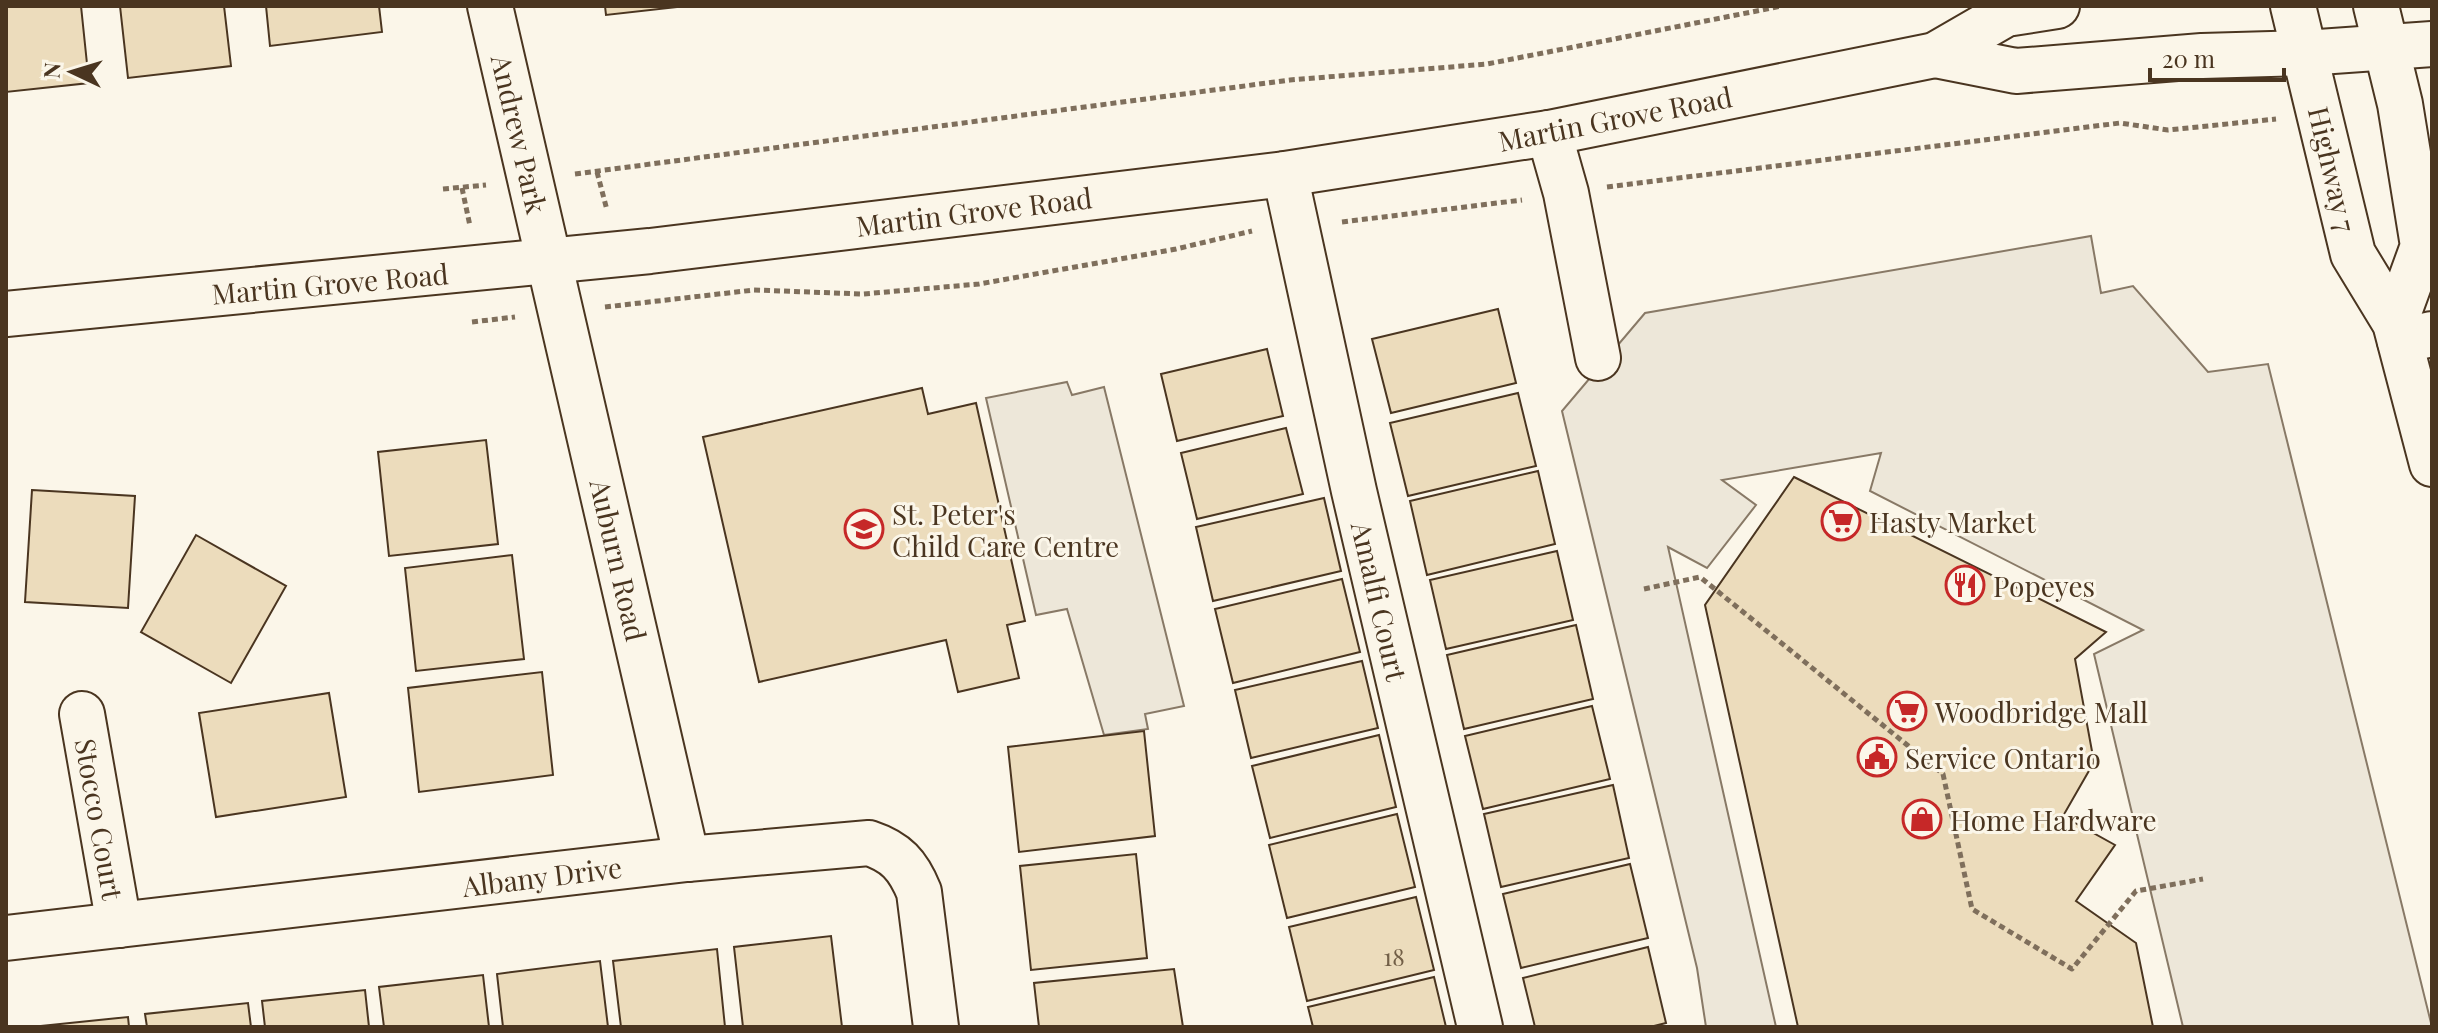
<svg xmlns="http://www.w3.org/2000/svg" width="2438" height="1033" viewBox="0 0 2438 1033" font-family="'Playfair Display',serif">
<rect width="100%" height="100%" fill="#fbf6e9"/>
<!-- parking -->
<g fill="#ede7d9" stroke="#887966" stroke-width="2">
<path d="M 2091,236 L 2101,293 L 2133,286 L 2208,372 L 2268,364 L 2432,1027 L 2183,1027 L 2094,654 L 2143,630 L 1870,491 L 1881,453 L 1722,480 L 1756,505 L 1707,568 L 1668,547 L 1776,1027 L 1706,1027 L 1697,968 L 1562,411 L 1645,313 Z"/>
<path d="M 1067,382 L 1072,395 L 1104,387 L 1184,706 L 1145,714 L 1148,729 L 1104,735 L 1067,609 L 1036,615 L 986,398 Z"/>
</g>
<!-- building -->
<g fill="#ecdcbc" stroke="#4a3520" stroke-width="2">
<path d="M 6,6 L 81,6 L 89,83 L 6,92 Z"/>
<path d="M 120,6 L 224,6 L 231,66 L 128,78 Z"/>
<path d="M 266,6 L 379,6 L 382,32 L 270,46 Z"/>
<path d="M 605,6 L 686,6 L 606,15 Z"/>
<path d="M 1498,309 L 1516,383 L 1391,413 L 1372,339 Z"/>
<path d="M 1267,349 L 1283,416 L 1177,441 L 1161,374 Z"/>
<path d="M 922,388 L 928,414 L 976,403 L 1025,621 L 1007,625 L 1019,678 L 958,692 L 946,640 L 759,682 L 703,437 Z"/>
<path d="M 1518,393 L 1536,466 L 1408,496 L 1390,423 Z"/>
<path d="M 1286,428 L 1303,494 L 1197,519 L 1181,453 Z"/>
<path d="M 486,440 L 498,544 L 389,556 L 378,452 Z"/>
<path d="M 1538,471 L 1555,544 L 1427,575 L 1410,501 Z"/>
<path d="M 1794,477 L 2106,632 L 2075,659 L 2094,762 L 2063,816 L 2115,845 L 2076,901 L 2136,943 L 2153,1027 L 1798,1027 L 1705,605 Z"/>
<path d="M 32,490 L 135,496 L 128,608 L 25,602 Z"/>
<path d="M 1324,498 L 1341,571 L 1213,601 L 1196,527 Z"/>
<path d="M 196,535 L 286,586 L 231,683 L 141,632 Z"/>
<path d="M 1557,551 L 1573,620 L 1446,649 L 1430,580 Z"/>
<path d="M 512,555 L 524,659 L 416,671 L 405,568 Z"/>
<path d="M 1342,579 L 1360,652 L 1233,683 L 1215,609 Z"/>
<path d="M 1576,625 L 1593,699 L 1464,729 L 1447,655 Z"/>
<path d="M 1362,661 L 1378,728 L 1251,758 L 1235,690 Z"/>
<path d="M 542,672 L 553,775 L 419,792 L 408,688 Z"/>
<path d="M 329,693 L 346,797 L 216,817 L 199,713 Z"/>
<path d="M 1592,706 L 1610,779 L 1483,809 L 1465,736 Z"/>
<path d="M 1144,731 L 1155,836 L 1019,852 L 1008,747 Z"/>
<path d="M 1379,735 L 1396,807 L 1270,838 L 1252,766 Z"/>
<path d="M 1613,785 L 1629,858 L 1501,887 L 1484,814 Z"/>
<path d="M 1397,814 L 1415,887 L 1287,918 L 1269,845 Z"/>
<path d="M 1136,854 L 1147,958 L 1031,970 L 1020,866 Z"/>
<path d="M 1630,864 L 1648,938 L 1521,968 L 1503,894 Z"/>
<path d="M 1416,897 L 1434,970 L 1307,1001 L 1289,927 Z"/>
<path d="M 831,936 L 842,1027 L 743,1027 L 734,947 Z"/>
<path d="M 1648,947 L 1666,1023 L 1650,1027 L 1535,1027 L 1523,978 Z"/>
<path d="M 717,949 L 725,1027 L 621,1027 L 613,961 Z"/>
<path d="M 600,961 L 608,1027 L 503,1027 L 497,974 Z"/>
<path d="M 1174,969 L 1183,1027 L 1039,1027 L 1034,983 Z"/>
<path d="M 483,975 L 489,1027 L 384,1027 L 379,987 Z"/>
<path d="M 1434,977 L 1446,1027 L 1313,1027 L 1308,1007 Z"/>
<path d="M 365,990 L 369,1027 L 265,1027 L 262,1001 Z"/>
<path d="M 248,1003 L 251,1027 L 147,1027 L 145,1014 Z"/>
<path d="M 128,1017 L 129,1027 L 31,1027 Z"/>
</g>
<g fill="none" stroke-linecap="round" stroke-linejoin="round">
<defs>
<g id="minor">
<path d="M 490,6 L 687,859"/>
<path d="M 1935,55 L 2016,71 L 2202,56 L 2305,53"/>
<path d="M 1549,133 L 1566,193 L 1598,358"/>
<path d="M 1285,174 L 1354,491 L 1480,1027"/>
<path d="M 6,314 L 650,251 L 1285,174 L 1549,133 L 1935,55 L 2006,14 L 2057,6"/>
<path d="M 2400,341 L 2432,334"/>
<path d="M 82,714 L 119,925"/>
<path d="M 6,938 L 687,859 L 869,843 C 896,852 908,865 919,892 L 936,1027"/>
</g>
<g id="major">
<path d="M 2293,6 L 2353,254 L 2395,323 L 2432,464"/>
<path d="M 2376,6 L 2400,104 L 2423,246 L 2395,323"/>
<path d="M 2305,53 L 2432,44"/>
</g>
</defs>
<!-- minor casing -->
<use href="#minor" stroke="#4a3520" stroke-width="48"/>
<!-- major casing -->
<use href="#major" stroke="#4a3520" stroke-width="48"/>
<!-- path -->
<g stroke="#7f6f5c" stroke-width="5" stroke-dasharray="6 4" stroke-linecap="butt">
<path d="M 597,172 L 607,210"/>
<path d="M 575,174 L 1290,80 L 1487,64 L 1782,6"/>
<path d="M 1607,187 L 2120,123 L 2168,130 L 2276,119"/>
<path d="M 462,188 L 470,226"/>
<path d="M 443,189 L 486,185"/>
<path d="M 1342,222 L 1522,200"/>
<path d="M 605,307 L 754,290 L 863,294 L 979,284 L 1176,249 L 1252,231"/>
<path d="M 472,322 L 515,317"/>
<path d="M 1644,589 L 1700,577 L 1943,774 L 1972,909 L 2072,969 L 2136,891 L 2203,879"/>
</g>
<!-- minor -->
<use href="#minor" stroke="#fbf6e9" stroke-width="44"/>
<!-- major -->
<use href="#major" stroke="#fbf6e9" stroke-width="44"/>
</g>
<!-- icons -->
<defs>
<symbol id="supermarket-ring" viewBox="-11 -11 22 22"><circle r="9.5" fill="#fbf6e9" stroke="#c62828" stroke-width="1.5"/><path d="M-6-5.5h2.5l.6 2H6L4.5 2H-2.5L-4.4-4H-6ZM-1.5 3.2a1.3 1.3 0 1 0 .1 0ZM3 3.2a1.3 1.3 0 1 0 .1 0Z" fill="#c62828"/></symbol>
<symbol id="school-ring" viewBox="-11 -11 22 22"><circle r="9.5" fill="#fbf6e9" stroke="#c62828" stroke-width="1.5"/><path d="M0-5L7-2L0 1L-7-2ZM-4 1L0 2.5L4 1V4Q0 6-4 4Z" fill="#c62828"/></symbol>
<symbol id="restaurant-ring" viewBox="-11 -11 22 22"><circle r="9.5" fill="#fbf6e9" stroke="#c62828" stroke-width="1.5"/><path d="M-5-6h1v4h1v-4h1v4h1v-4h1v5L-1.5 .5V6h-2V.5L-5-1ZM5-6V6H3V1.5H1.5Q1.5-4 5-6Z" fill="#c62828"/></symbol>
<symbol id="civic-ring" viewBox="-11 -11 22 22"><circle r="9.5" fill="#fbf6e9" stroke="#c62828" stroke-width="1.5"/><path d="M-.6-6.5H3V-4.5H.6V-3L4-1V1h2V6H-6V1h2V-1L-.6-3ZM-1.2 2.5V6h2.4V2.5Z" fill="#c62828"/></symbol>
<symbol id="shop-ring" viewBox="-11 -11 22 22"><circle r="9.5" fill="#fbf6e9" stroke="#c62828" stroke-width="1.5"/><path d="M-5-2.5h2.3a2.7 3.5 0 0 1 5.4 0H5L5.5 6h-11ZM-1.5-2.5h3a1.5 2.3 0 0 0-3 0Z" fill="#c62828"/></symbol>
</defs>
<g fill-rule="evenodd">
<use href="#supermarket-ring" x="1819" y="499" width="44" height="44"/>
<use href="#school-ring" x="842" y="507" width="44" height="44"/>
<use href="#restaurant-ring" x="1943" y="563" width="44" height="44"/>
<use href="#supermarket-ring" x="1885" y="689" width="44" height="44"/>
<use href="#civic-ring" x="1855" y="735" width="44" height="44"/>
<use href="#shop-ring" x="1900" y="797" width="44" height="44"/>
</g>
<g text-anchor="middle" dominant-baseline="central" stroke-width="6" stroke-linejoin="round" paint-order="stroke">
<!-- number labels -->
<g font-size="24" fill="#725f47">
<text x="1394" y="956">18</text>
</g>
<!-- street labels -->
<g font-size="28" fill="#4a3520" stroke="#fbf6e9">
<text transform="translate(1615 118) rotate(-11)">Martin Grove Road</text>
<text transform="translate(520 134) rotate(77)">Andrew Park</text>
<text transform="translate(2333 169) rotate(77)">Highway 7</text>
<text transform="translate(974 211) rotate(-7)">Martin Grove Road</text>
<text transform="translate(330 283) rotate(-5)">Martin Grove Road</text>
<text transform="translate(619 560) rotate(77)">Auburn Road</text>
<text transform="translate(1380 601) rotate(77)">Amalfi Court</text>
<text transform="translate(100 819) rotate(80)">Stocco Court</text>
<text transform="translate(542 876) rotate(-7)">Albany Drive</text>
</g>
<!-- poi labels -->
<g font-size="28" fill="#4a3520" stroke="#fbf6e9" text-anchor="start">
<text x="892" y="513">St. Peter's<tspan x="892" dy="32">Child Care Centre</tspan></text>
<text x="1869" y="521">Hasty Market</text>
<text x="1993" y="585">Popeyes</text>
<text x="1935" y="711">Woodbridge Mall</text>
<text x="1905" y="757">Service Ontario</text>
<text x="1950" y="819">Home Hardware</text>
</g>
</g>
<!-- border -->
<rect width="2438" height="1033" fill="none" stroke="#4a3520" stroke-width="16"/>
<!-- north arrow -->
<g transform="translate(72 72) rotate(274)" stroke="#fbf6e9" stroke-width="6" paint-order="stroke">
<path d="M0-6L14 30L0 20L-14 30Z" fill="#4a3520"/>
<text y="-12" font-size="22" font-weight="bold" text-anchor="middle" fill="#4a3520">N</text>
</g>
<!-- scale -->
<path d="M2150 68v12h134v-12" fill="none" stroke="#4a3520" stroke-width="4"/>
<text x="2162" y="68" font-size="24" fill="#4a3520" stroke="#fbf6e9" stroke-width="6" paint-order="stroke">20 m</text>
</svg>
